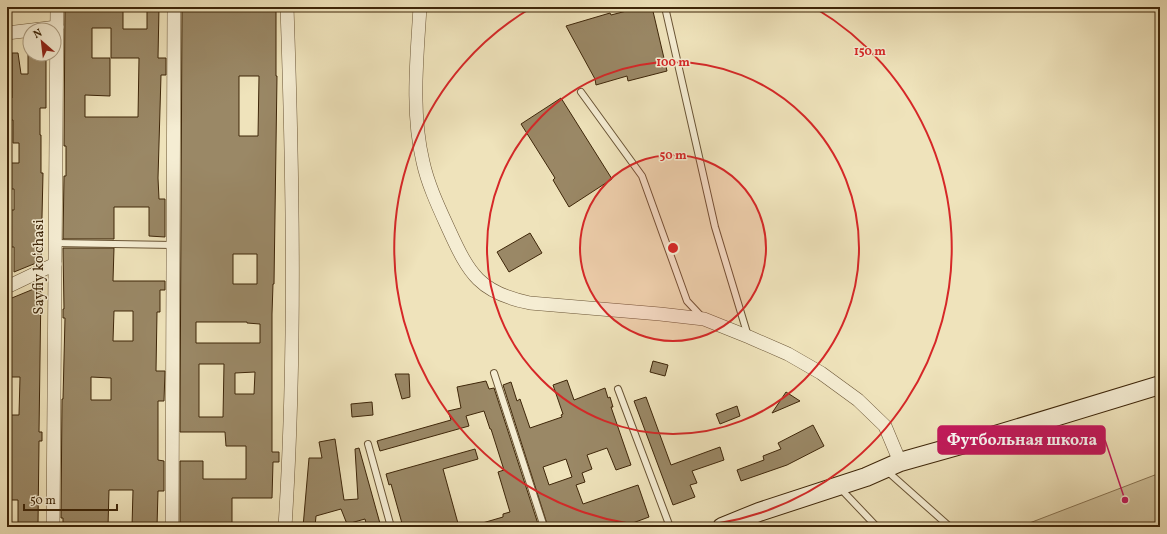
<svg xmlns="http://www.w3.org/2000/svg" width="1167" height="534" viewBox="0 0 1167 534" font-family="Vollkorn,serif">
<rect width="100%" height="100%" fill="#efe3bb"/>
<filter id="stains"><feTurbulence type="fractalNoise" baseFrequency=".005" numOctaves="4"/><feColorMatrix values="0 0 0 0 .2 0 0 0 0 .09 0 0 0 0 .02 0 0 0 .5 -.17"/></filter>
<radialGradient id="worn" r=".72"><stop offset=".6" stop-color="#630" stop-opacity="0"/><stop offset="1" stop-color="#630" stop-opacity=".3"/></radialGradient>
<!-- green -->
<path fill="#d1c39d" stroke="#887453" d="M 1160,473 L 1160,527 L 1019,527 Z"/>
<!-- building -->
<g fill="#9a8866" stroke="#3e2609" fill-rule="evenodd">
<path d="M 65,7 L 112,7 L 112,8 L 123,8 L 123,29 L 147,29 L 147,7 L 159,7 L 158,58 L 166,58 L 166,75 L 161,75 L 158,178 L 159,199 L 165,199 L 165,237 L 149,236 L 149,207 L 114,207 L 114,239 L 63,239 L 64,176 L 66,176 L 66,146 L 64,146 ZM 92,28 L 111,28 L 111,58 L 139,58 L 138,117 L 85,117 L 85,95 L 110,96 L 110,58 L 92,58 Z"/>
<path d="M 182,7 L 276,7 L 276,76 L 277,76 L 274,284 L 273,284 L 272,314 L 272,452 L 279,452 L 279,462 L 273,462 L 272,498 L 232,498 L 232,527 L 180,527 L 180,461 L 203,461 L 203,479 L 246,479 L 246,446 L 226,446 L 225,432 L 180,432 ZM 239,76 L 259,76 L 258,136 L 239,136 ZM 233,254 L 257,254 L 257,284 L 233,284 ZM 196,322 L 247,322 L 247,323 L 260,324 L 260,343 L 196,343 ZM 199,364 L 224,364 L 223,417 L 199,417 ZM 255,372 L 254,394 L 235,394 L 235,373 Z"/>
<path d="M 642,7 L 652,7 L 667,71 L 628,81 L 627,76 L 596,85 L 595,79 L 566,26 L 610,13 L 611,15 Z"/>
<path d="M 12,53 L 18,53 L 21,74 L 28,74 L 28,54 L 46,54 L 46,108 L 40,108 L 40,135 L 41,135 L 41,173 L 43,173 L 41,261 L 14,272 L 14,247 L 7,247 L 8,210 L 14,210 L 14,189 L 11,189 L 11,173 L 7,173 L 7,163 L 19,163 L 19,143 L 13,143 L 13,120 L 7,120 L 7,98 L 12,98 Z"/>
<path d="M 561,98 L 612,179 L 569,207 L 553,180 L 555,178 L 521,124 Z"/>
<path d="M 530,233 L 542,253 L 509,272 L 497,252 Z"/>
<path d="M 63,248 L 114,248 L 113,281 L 165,281 L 165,290 L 160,290 L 160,312 L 157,312 L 156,371 L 165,371 L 164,401 L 158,401 L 158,460 L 164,461 L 164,491 L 158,491 L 157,527 L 132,527 L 133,490 L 109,490 L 108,527 L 63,527 L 63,518 L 61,518 L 62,399 L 63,399 L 65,318 L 63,318 L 63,309 L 64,309 ZM 114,311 L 133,311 L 133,341 L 113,341 ZM 91,377 L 111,378 L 111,400 L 91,400 Z"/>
<path d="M 41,286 L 39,432 L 42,432 L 42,441 L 39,441 L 39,443 L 38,525 L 36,525 L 36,527 L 18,527 L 18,500 L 7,500 L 7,489 L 9,489 L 9,461 L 7,461 L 7,415 L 19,415 L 20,377 L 10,377 L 10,351 L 7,351 L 7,300 Z"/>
<path d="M 653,361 L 668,365 L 665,376 L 650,372 Z"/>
<path d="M 395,374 L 409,374 L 410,397 L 402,399 Z"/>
<path d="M 567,380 L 574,400 L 605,388 L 608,398 L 610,397 L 613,407 L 611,407 L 631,465 L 616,470 L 607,448 L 587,455 L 592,469 L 582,473 L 585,482 L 576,485 L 583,504 L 638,485 L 649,517 L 622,527 L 548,527 L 503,385 L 511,382 L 517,401 L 520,399 L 530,428 L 562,417 L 561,415 L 563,414 L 553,385 ZM 566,459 L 572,477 L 549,485 L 543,467 Z"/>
<path d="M 486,381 L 489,389 L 494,388 L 539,527 L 479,527 L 479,524 L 503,517 L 503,514 L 510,512 L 498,472 L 504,470 L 491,429 L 490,429 L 484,411 L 466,416 L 469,426 L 380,451 L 377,441 L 451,420 L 448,411 L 461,408 L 457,387 Z"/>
<path d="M 786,392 L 800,401 L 772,413 Z"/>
<path d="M 646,397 L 671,465 L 720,447 L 724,460 L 692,471 L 697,483 L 690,485 L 695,497 L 673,505 L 634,401 Z"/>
<path d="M 372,402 L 373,415 L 352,417 L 351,404 Z"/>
<path d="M 737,406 L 740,416 L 720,424 L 716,414 Z"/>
<path d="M 813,425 L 824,446 L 787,465 L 741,481 L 737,470 L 764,460 L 763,456 L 781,449 L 778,443 Z"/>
<path d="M 335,439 L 344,500 L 358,499 L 355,449 L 359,448 L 381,527 L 367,527 L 365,519 L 347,524 L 341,509 L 316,516 L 315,527 L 303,527 L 309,458 L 322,458 L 319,442 Z"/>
<path d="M 475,449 L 478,459 L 443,469 L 459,527 L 403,527 L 391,484 L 389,485 L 386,474 Z"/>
</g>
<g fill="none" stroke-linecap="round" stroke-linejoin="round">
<defs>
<g id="service">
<path d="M 665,7 L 715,227 L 748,336"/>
<path d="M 581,92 L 642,176 L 687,301 L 702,317"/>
<path d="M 55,243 L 173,245"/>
<path d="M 494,373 L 544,527"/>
<path d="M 618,389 L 670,527"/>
<path d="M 368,444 L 391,527"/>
<path d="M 887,471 L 950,527"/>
<path d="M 839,487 L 877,527"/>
</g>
<g id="minor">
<path d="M 420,7 C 417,58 411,112 423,162 C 428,185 439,208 449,230 C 469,274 480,293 530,303 L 660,314 L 704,319 L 749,337 L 788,354 L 821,373 L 858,400 L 885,426 L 900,462"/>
<path d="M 7,33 L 57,27"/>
<path d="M 7,287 L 55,264"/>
<path d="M 53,527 L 57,7"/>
<path d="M 172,527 L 174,7"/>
<path d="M 285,527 C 296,354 293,180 287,7"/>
</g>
<path id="secondary" d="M 722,527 L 759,512 L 866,477 L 900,462 L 989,437 L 1160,385"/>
</defs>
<!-- service casing -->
<use href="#service" stroke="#6a5536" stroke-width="8"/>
<!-- minor casing -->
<use href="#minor" stroke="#6a5536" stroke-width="14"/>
<!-- secondary casing -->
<use href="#secondary" stroke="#3e2609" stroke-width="20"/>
<!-- service -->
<use href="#service" stroke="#f5edd3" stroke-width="6"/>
<!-- minor -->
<use href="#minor" stroke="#f5edd3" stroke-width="13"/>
<!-- secondary -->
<use href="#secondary" stroke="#f5edd3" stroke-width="18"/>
</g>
<!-- distance rings -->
<circle cx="673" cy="248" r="93" fill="#d62828" fill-opacity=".12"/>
<g fill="none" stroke="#d62828" stroke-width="2">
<circle cx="673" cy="248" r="93"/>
<circle cx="673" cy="248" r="186"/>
<path d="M671 527A279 279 0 0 1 531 8M815 8A279 279 0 0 1 675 527"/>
</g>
<g text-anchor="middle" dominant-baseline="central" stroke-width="3" stroke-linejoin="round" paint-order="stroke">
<!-- street labels -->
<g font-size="15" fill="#3e2609" stroke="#f5edd3">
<text transform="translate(39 267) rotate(-90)">Sayfiy koʻchasi</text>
</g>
</g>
<circle cx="673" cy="248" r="6" fill="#d62828" stroke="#f5edd3" stroke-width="2"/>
<g font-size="12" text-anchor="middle" font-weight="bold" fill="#d62828" stroke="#f5edd3" stroke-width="3" stroke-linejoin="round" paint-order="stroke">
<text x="870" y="55">150 m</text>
<text x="673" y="66">100 m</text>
<text x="673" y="159">50 m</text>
</g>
<!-- callouts -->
<path fill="none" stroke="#c2185b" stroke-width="1.5" d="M1125 500L1105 440"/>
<circle fill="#c2185b" stroke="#f5edd3" stroke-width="1.5" cx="1125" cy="500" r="4"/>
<rect fill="#c2185b" stroke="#c2185b" stroke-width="1.5" x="938" y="426" width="167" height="28" rx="4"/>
<g font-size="16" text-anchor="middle" font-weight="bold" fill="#fff">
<text x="1022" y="445">Футбольная школа</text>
</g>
<!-- margin -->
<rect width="1167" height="534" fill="none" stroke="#efe3bb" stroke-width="24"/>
<rect x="8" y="8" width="1151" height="518" fill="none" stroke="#3e2609" stroke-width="2"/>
<rect x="12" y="12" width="1143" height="510" fill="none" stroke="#3e2609"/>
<!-- north arrow -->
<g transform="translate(42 42) rotate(332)"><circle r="19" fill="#f5edd3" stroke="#ac9d82"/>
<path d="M0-3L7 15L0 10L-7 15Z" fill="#8f2418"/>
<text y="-6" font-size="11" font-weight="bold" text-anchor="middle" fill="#3e2609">N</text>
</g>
<!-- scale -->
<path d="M24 504v6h93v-6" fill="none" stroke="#3e2609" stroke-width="2"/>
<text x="30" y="504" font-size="12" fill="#3e2609" stroke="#f5edd3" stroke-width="3" paint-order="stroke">50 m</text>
<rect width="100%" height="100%" filter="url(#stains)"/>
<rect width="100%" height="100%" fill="url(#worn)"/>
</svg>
